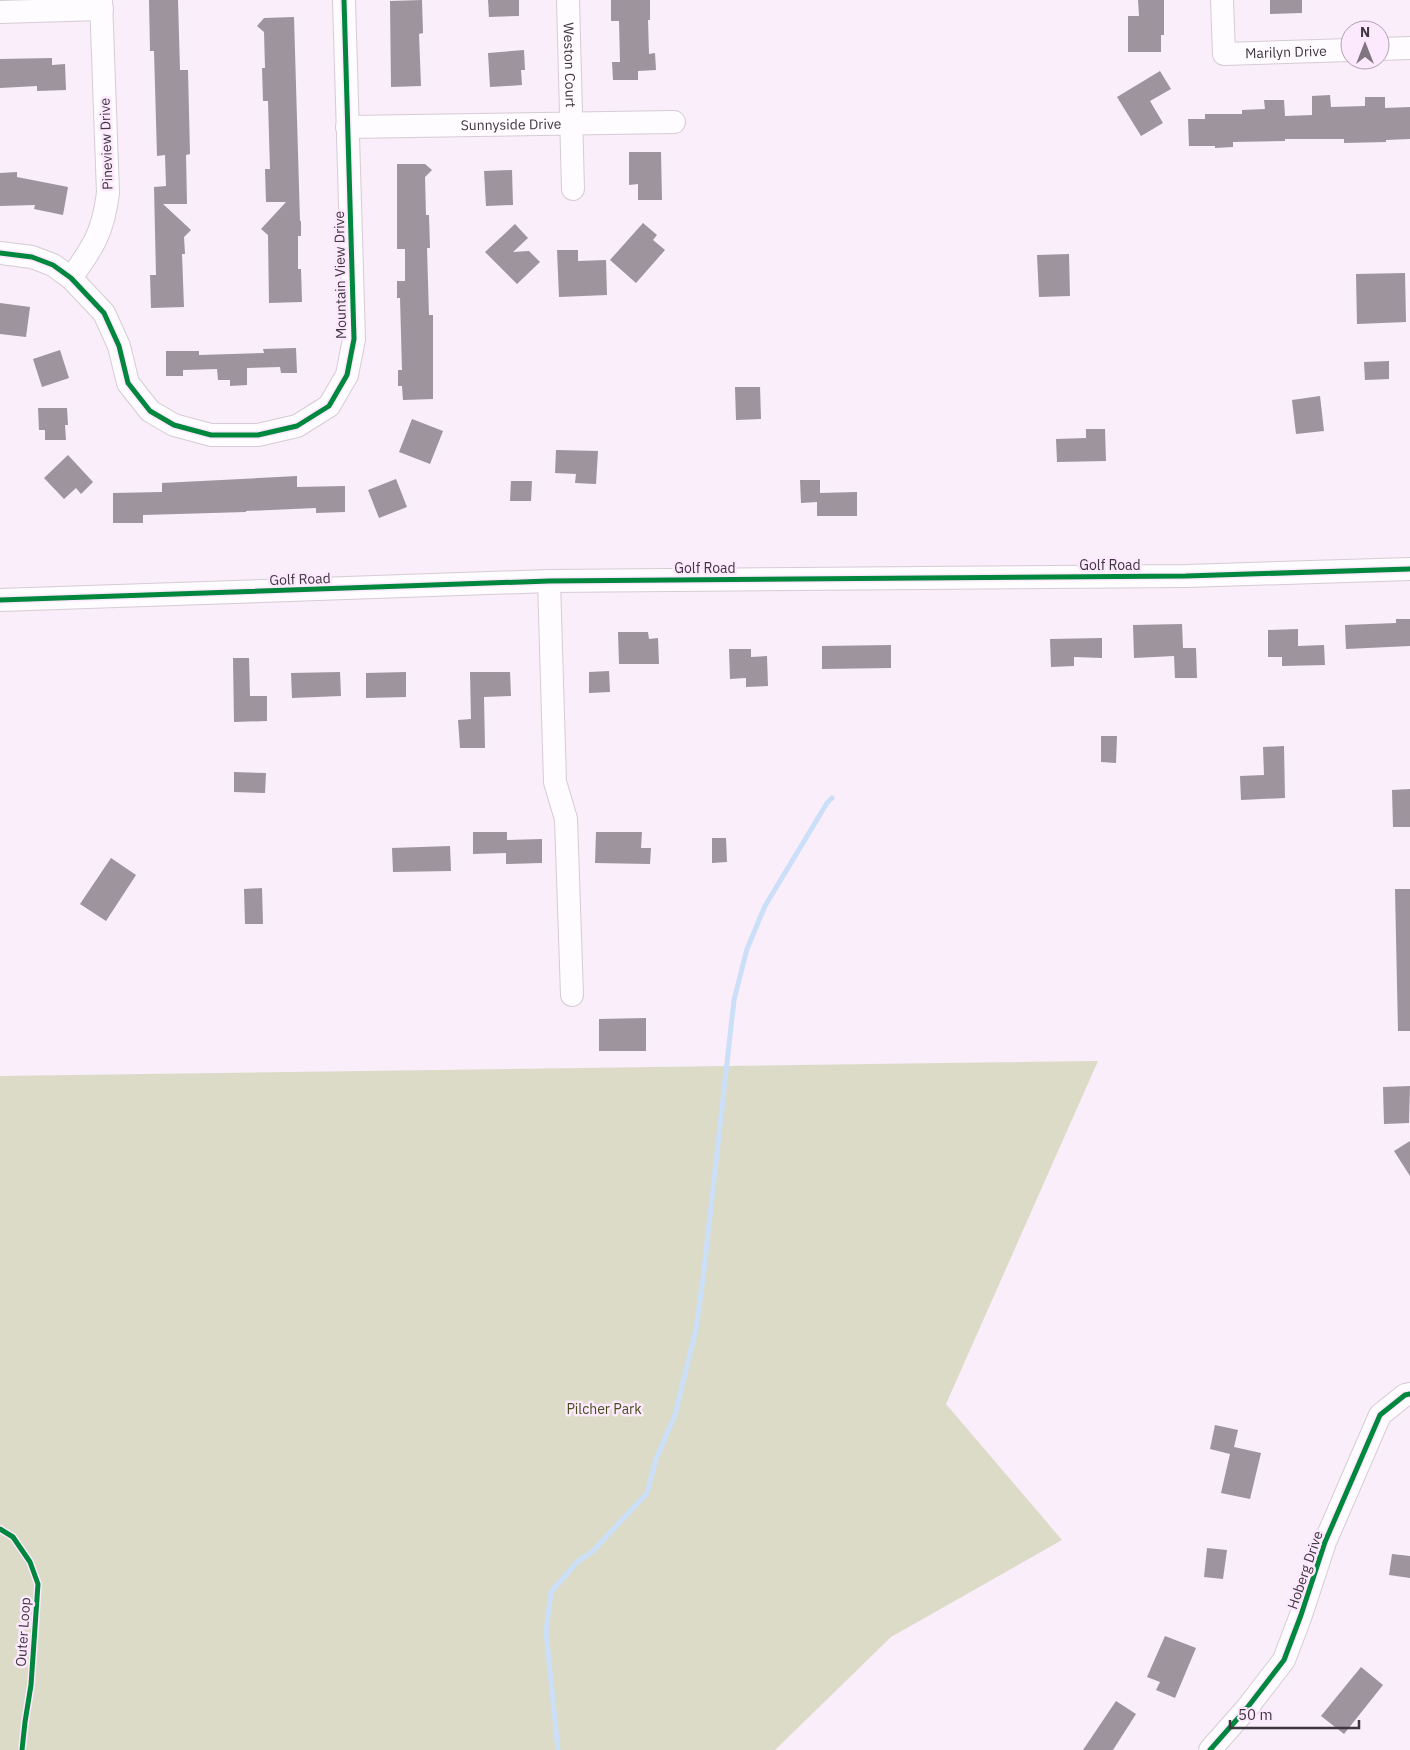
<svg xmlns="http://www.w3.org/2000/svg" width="1410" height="1750" viewBox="0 0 1410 1750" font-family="'IBM Plex Sans',sans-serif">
<rect width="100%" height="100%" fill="#f9eef9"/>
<!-- green -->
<path fill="#dbdbc8" d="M 1098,1061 L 946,1404 L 1062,1540 L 891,1637 L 775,1750 L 0,1750 L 0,1076 Z"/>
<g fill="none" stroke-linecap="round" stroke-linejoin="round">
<!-- stream -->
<path stroke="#ccdff8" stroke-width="5" d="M 558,1750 L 546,1632 L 551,1592 L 577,1562 L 592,1552 L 647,1493 L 656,1459 L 675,1415 L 696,1329 L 703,1278 L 734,1000 L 747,949 L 765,906 L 827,803 L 832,798"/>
</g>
<!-- building -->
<g fill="#9d949d">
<path d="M 149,0 L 178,0 L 180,70 L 188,70 L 190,154 L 186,155 L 187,204 L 163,204 L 191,230 L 184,237 L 185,254 L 182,254 L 184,307 L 151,308 L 150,275 L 156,275 L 154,187 L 166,186 L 165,155 L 157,156 L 154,51 L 150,51 Z"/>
<path d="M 422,0 L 423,33 L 419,34 L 421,86 L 391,87 L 390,1 Z"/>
<path d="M 488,0 L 519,0 L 519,16 L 489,17 Z"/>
<path d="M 611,0 L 650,0 L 650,20 L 648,20 L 649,54 L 655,53 L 656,70 L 638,71 L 638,80 L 613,80 L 612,62 L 620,62 L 619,21 L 611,21 Z"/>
<path d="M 1138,0 L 1164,0 L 1164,35 L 1161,35 L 1161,52 L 1128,52 L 1128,16 L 1139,16 Z"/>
<path d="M 1270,0 L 1302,0 L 1302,13 L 1270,14 Z"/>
<path d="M 294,17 L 300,221 L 301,221 L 301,236 L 298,236 L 298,269 L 301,269 L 302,302 L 269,303 L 268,235 L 261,229 L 286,202 L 266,202 L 265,169 L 270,169 L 268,101 L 263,101 L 262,68 L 265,68 L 264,32 L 257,26 L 264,18 Z"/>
<path d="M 524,50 L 525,70 L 521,70 L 522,85 L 490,87 L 488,53 Z"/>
<path d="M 52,58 L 52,65 L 65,64 L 66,90 L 37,91 L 37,86 L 0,88 L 0,59 Z"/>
<path d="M 1160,71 L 1171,89 L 1150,101 L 1163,123 L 1141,136 L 1117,97 Z"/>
<path d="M 1330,95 L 1331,107 L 1365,106 L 1365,97 L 1385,97 L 1385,108 L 1410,107 L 1410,139 L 1386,140 L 1386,142 L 1344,143 L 1344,139 L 1285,139 L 1285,141 L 1233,142 L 1233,147 L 1215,148 L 1215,146 L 1189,146 L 1188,119 L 1205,119 L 1205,114 L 1242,114 L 1242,110 L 1265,109 L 1264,100 L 1284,100 L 1285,116 L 1312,115 L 1312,96 Z"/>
<path d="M 629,152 L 661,152 L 662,200 L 638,200 L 638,184 L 629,185 Z"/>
<path d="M 397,164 L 425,164 L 432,170 L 425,177 L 426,215 L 429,215 L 430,248 L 427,248 L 429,315 L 433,315 L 433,399 L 403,400 L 402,386 L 398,386 L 398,370 L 402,370 L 400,298 L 397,298 L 397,281 L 405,281 L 405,249 L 397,249 Z"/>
<path d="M 512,170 L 513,205 L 486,206 L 484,171 Z"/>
<path d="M 17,172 L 17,177 L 68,187 L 63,215 L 34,209 L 35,205 L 0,206 L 0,173 Z"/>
<path d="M 643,223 L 657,235 L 653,240 L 665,250 L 636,283 L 610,260 Z"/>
<path d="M 515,224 L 528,238 L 513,252 L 529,251 L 540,262 L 517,284 L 485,252 Z"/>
<path d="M 557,250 L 578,250 L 578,261 L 606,260 L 607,295 L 559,297 Z"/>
<path d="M 1069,254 L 1070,296 L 1039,297 L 1037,255 Z"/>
<path d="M 1405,273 L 1406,322 L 1357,324 L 1356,274 Z"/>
<path d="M 0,303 L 30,307 L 26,337 L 0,334 Z"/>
<path d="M 296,348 L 297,373 L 281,373 L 280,367 L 247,368 L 247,385 L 230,386 L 230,380 L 218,380 L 217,369 L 183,370 L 183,376 L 166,376 L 166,351 L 199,351 L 199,355 L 264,353 L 263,349 Z"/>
<path d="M 60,350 L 69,378 L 42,387 L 33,359 Z"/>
<path d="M 1389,361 L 1389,379 L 1365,380 L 1364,362 Z"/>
<path d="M 735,387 L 760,387 L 761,419 L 736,420 Z"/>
<path d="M 1320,396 L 1324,431 L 1296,434 L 1292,400 Z"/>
<path d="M 38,408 L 67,408 L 68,425 L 65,425 L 66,440 L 45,440 L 45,430 L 39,430 Z"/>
<path d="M 412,419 L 443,431 L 430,464 L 399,452 Z"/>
<path d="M 1086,429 L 1105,429 L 1106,461 L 1057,462 L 1056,439 L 1086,438 Z"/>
<path d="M 556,450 L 598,451 L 596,484 L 575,483 L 576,474 L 555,473 Z"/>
<path d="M 68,455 L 93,482 L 81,494 L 76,488 L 64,499 L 44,478 Z"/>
<path d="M 297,476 L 297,487 L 345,486 L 345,512 L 316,513 L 316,508 L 246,511 L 246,512 L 143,515 L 143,523 L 113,523 L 113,493 L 162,492 L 162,483 Z"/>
<path d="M 396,479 L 407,507 L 379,518 L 368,490 Z"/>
<path d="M 800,480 L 820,480 L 820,493 L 857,492 L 857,516 L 817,516 L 817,502 L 801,503 Z"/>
<path d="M 511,481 L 532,481 L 531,501 L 510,501 Z"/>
<path d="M 1396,619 L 1410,619 L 1410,646 L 1346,649 L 1345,625 L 1396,623 Z"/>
<path d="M 1182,624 L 1183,648 L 1196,648 L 1197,678 L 1175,678 L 1174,656 L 1134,658 L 1133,625 Z"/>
<path d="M 1298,629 L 1298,646 L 1324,645 L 1325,665 L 1282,666 L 1282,657 L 1268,657 L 1268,630 Z"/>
<path d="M 618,632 L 648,632 L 649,639 L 658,638 L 659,664 L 619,664 Z"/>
<path d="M 1102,638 L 1102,658 L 1074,657 L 1074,666 L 1051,667 L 1050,639 Z"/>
<path d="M 891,645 L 891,668 L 822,669 L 822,646 Z"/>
<path d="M 729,649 L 751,649 L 751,657 L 767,656 L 768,686 L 746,687 L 746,678 L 730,679 Z"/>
<path d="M 233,658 L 249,658 L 250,696 L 267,696 L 267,721 L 234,722 Z"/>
<path d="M 609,671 L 610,692 L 589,693 L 589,672 Z"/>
<path d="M 340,672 L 341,696 L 292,698 L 291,673 Z"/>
<path d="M 406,672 L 406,697 L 366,698 L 366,673 Z"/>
<path d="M 470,672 L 510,672 L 511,696 L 484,697 L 485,748 L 460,748 L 458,720 L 471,719 Z"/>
<path d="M 1101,736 L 1117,736 L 1116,763 L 1101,762 Z"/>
<path d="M 1284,746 L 1285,798 L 1241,800 L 1240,776 L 1264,775 L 1263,747 Z"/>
<path d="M 234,772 L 266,773 L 265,793 L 234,792 Z"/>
<path d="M 1410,789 L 1410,827 L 1393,827 L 1392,790 Z"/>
<path d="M 473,832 L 507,832 L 507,840 L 542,839 L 542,863 L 506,864 L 506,853 L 473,854 Z"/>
<path d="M 596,832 L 642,832 L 641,848 L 651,848 L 650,864 L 595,863 Z"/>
<path d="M 712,838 L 726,838 L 727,862 L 712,863 Z"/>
<path d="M 450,846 L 451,871 L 393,872 L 392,848 Z"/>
<path d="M 111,858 L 136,875 L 106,921 L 80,904 Z"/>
<path d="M 262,888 L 263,924 L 245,924 L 244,889 Z"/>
<path d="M 1395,889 L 1410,889 L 1410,1031 L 1398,1031 Z"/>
<path d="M 646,1018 L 646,1051 L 599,1051 L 599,1019 Z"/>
<path d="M 1410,1086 L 1409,1123 L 1384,1124 L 1383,1087 Z"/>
<path d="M 1410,1141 L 1410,1176 L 1394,1151 Z"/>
<path d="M 1215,1425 L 1238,1430 L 1234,1447 L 1261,1453 L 1250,1499 L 1221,1493 L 1230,1454 L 1210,1449 Z"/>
<path d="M 1207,1548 L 1227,1550 L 1223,1579 L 1204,1577 Z"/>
<path d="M 1392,1554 L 1410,1556 L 1410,1578 L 1389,1575 Z"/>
<path d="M 1165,1636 L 1196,1648 L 1175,1698 L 1156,1690 L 1160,1682 L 1147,1677 Z"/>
<path d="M 1361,1667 L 1383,1685 L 1344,1734 L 1321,1716 Z"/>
<path d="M 1116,1701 L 1136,1714 L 1113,1750 L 1083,1750 Z"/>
</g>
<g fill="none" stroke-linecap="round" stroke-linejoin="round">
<defs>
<g id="minor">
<path id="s1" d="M 568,0 L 573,189"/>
<path id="s2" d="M 1222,0 L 1224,54 L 1350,50"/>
<path d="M 0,12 L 102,9"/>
<path d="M 1380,49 L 1410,48"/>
<path id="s3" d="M 347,127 L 674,122"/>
<path d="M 0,253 L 32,257 L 53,265 L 71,278 L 104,313 L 119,346 L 128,383 L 150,411 L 174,425 L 211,435 L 258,435 L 297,426 L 329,406 L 347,375 L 354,339 L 344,0"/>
<path d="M 71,278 C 94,246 103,232 108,193 L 101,0"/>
<path d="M 549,581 L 555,782 L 566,819 L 572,995"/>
<path d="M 0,600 L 549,581 L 1186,576 L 1410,569"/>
<path d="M 1210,1750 L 1247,1708 L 1284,1660 L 1301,1615 L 1325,1542 L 1380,1415 L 1405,1395 L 1410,1394"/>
</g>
</defs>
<!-- minor casing -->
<use href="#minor" stroke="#d5ccd5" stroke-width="24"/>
<!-- minor -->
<use href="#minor" stroke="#fefcfe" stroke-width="22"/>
<defs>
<g id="cycleway">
<path d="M 0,253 L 32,257 L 53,265 L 71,278 L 104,313 L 119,346 L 128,383 L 150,411 L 174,425 L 211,435 L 258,435 L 297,426 L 329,406 L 347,375 L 354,339 L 344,0"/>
<path d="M 0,600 L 549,581 L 1186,576 L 1410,569"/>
<path d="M 0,1529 L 13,1537 L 30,1562 L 38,1584 L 31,1685 L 25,1722 L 22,1750"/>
<path d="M 1210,1750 L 1247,1708 L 1284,1660 L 1301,1615 L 1325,1542 L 1380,1415 L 1405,1395 L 1410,1394"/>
</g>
</defs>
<!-- cycleway casing -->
<use href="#cycleway" stroke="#fde9fe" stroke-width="8"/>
<!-- cycleway -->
<use href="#cycleway" stroke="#00873e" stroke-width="5"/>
</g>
<g text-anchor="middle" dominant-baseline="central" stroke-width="5" stroke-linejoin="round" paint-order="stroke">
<!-- street labels -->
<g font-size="14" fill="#3f363f" stroke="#fde9fe">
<text stroke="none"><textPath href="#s2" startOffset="116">Marilyn Drive</textPath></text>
<text stroke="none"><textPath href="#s1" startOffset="65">Weston Court</textPath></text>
<text stroke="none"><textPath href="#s3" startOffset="164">Sunnyside Drive</textPath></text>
<text transform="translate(106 144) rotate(-92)">Pineview Drive</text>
<text transform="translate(340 275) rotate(-91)">Mountain View Drive</text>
<text x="1110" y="565">Golf Road</text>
<text x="705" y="568">Golf Road</text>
<text transform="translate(300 579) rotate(-2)">Golf Road</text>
<text transform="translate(1305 1570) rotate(-71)">Hoberg Drive</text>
<text transform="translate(23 1632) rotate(-86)">Outer Loop</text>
</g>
<!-- park labels -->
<g font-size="14" fill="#484f1c" stroke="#fde9fe">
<text x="604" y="1409">Pilcher Park</text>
</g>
</g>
<!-- north arrow -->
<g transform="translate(1365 45)"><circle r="24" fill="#fde9fe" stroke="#b1a1b2"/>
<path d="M0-4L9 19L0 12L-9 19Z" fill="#807680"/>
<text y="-8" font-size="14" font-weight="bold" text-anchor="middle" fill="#3f363f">N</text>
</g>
<!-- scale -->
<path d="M1230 1720v8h129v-8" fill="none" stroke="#3f363f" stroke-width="2.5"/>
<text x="1238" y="1720" font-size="15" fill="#3f363f" stroke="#fde9fe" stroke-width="4" paint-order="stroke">50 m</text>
</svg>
